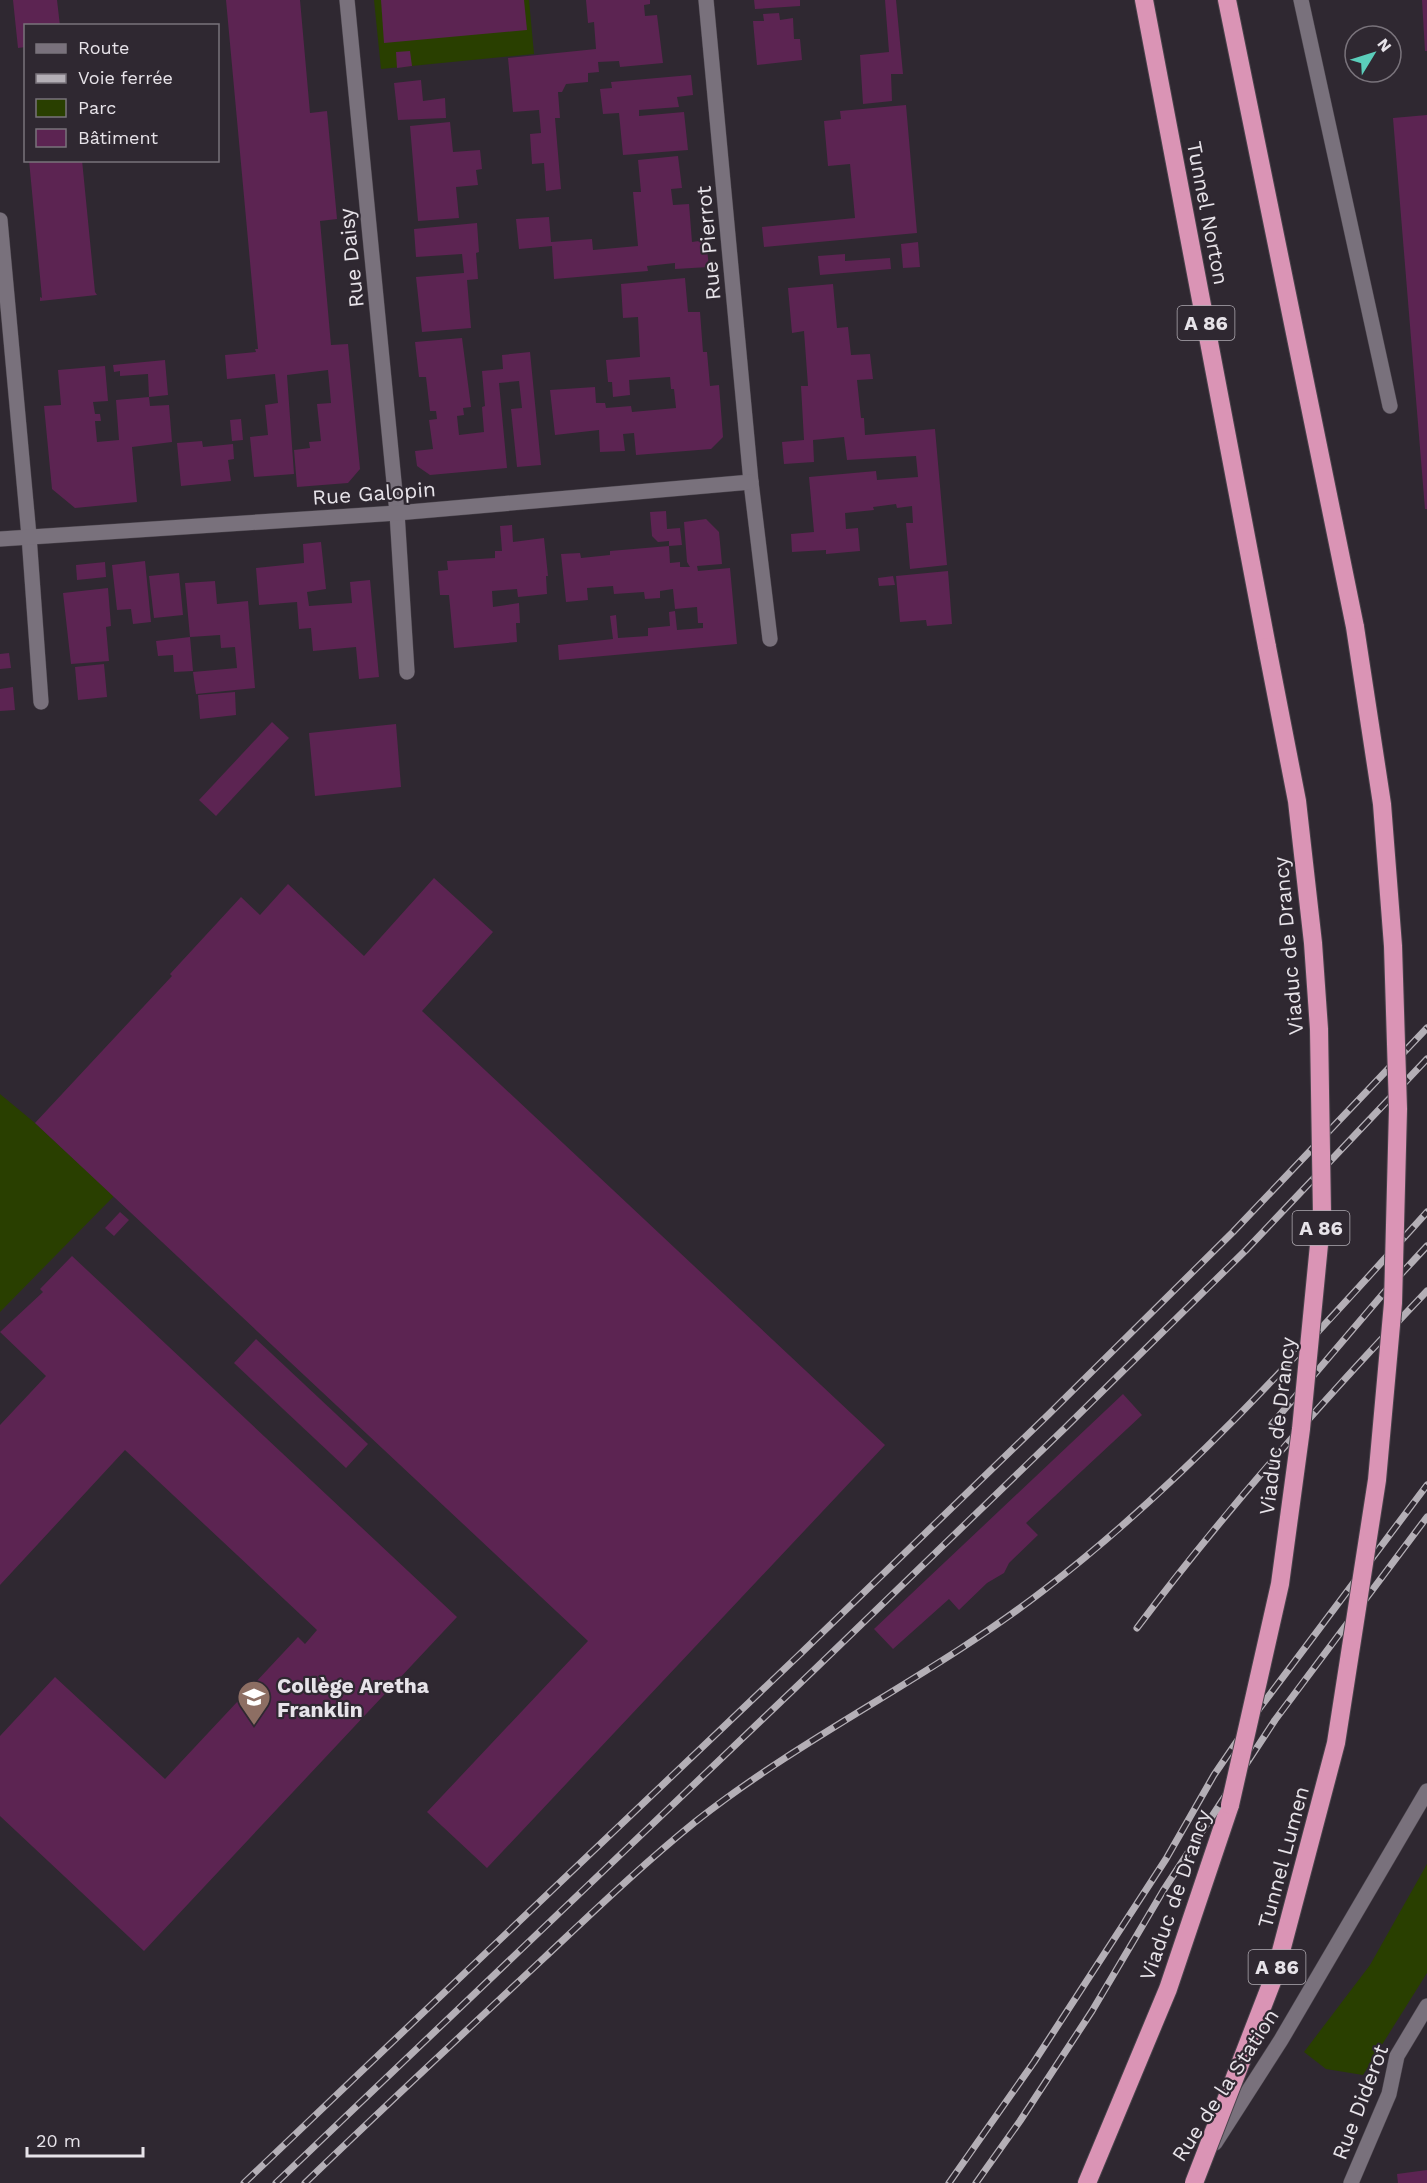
<svg xmlns="http://www.w3.org/2000/svg" width="1427" height="2183" viewBox="0 0 1427 2183" font-family="'Work Sans',sans-serif">
<rect width="100%" height="100%" fill="#2f2831"/>
<!-- green -->
<g fill="#293f00">
<path d="M 374,0 L 529,0 L 534,54 L 381,69 Z"/>
<path d="M 0,1094 L 35,1123 L 114,1196 L 0,1312 Z"/>
<path d="M 1427,1864 L 1427,1973 L 1363,2075 L 1326,2069 L 1304,2052 L 1370,1965 Z"/>
</g>
<!-- building -->
<g fill="#5c2452">
<path d="M 13,0 L 57,0 L 60,26 L 26,26 L 26,47 L 18,48 Z"/>
<path d="M 226,0 L 300,0 L 310,113 L 327,111 L 337,219 L 320,221 L 331,345 L 348,344 L 360,469 L 348,483 L 297,487 L 294,450 L 310,448 L 309,442 L 321,441 L 317,404 L 331,403 L 328,370 L 287,375 L 294,474 L 254,477 L 250,437 L 268,435 L 265,405 L 278,403 L 275,374 L 227,379 L 225,355 L 256,352 L 255,349 L 258,349 Z"/>
<path d="M 381,0 L 524,0 L 527,30 L 384,43 Z"/>
<path d="M 586,0 L 650,0 L 650,4 L 644,5 L 645,16 L 657,15 L 663,63 L 620,67 L 619,61 L 598,62 L 599,72 L 588,73 L 588,82 L 566,84 L 562,92 L 558,92 L 560,118 L 555,118 L 561,189 L 546,191 L 544,163 L 532,164 L 530,134 L 541,133 L 539,110 L 513,112 L 508,58 L 596,49 L 594,22 L 588,23 Z"/>
<path d="M 754,0 L 800,0 L 800,6 L 755,9 Z"/>
<path d="M 885,0 L 896,0 L 903,74 L 891,74 L 892,101 L 863,104 L 860,55 L 889,52 Z"/>
<path d="M 1422,0 L 1427,0 L 1427,51 L 1425,51 Z"/>
<path d="M 779,13 L 780,20 L 793,18 L 794,39 L 800,39 L 802,60 L 757,65 L 753,21 L 764,21 L 763,14 Z"/>
<path d="M 410,51 L 412,66 L 397,68 L 396,52 Z"/>
<path d="M 691,75 L 693,95 L 677,97 L 679,107 L 639,110 L 639,116 L 684,112 L 688,150 L 623,155 L 619,113 L 603,114 L 600,89 L 612,88 L 611,82 Z"/>
<path d="M 421,80 L 423,101 L 445,98 L 446,118 L 398,120 L 394,83 Z"/>
<path d="M 906,105 L 917,233 L 764,247 L 762,227 L 855,218 L 850,164 L 828,166 L 824,121 L 841,119 L 840,111 Z"/>
<path d="M 1427,115 L 1427,509 L 1425,509 L 1393,118 Z"/>
<path d="M 450,122 L 453,152 L 480,150 L 482,169 L 476,170 L 478,185 L 456,187 L 459,218 L 418,221 L 410,126 Z"/>
<path d="M 678,156 L 682,188 L 671,189 L 673,205 L 689,204 L 692,242 L 706,240 L 709,267 L 675,269 L 675,263 L 647,266 L 648,271 L 554,279 L 552,246 L 519,249 L 516,219 L 549,217 L 551,242 L 592,239 L 593,250 L 638,246 L 633,192 L 641,192 L 638,160 Z"/>
<path d="M 29,160 L 82,160 L 95,292 L 97,295 L 40,301 L 40,297 L 42,298 Z"/>
<path d="M 477,223 L 479,252 L 476,253 L 478,279 L 467,280 L 471,328 L 422,332 L 416,277 L 464,273 L 462,254 L 416,257 L 414,229 Z"/>
<path d="M 918,242 L 920,267 L 903,268 L 901,244 Z"/>
<path d="M 845,254 L 845,261 L 890,258 L 891,269 L 820,275 L 818,256 Z"/>
<path d="M 685,278 L 688,312 L 700,312 L 703,352 L 707,352 L 710,386 L 719,385 L 723,437 L 711,449 L 636,455 L 634,433 L 623,434 L 625,451 L 600,452 L 599,430 L 555,435 L 550,390 L 595,387 L 596,403 L 605,403 L 606,408 L 631,406 L 632,412 L 676,408 L 674,389 L 671,389 L 670,377 L 629,380 L 630,395 L 613,397 L 612,382 L 608,382 L 606,360 L 640,357 L 638,317 L 623,318 L 621,284 Z"/>
<path d="M 833,284 L 837,328 L 848,327 L 851,355 L 870,354 L 873,379 L 857,380 L 861,418 L 864,418 L 865,435 L 935,429 L 947,565 L 910,569 L 906,523 L 913,523 L 912,506 L 897,508 L 896,504 L 873,507 L 874,510 L 845,513 L 846,529 L 858,528 L 860,551 L 826,554 L 826,550 L 792,552 L 791,534 L 814,532 L 809,477 L 876,471 L 877,480 L 918,477 L 916,456 L 847,460 L 844,437 L 813,440 L 814,462 L 784,464 L 782,442 L 804,440 L 801,386 L 808,386 L 804,331 L 792,333 L 788,288 Z"/>
<path d="M 462,338 L 471,407 L 463,408 L 464,415 L 457,416 L 459,435 L 484,432 L 482,407 L 485,406 L 482,371 L 503,369 L 502,355 L 530,352 L 541,465 L 517,467 L 511,409 L 522,408 L 519,381 L 499,383 L 507,468 L 430,475 L 417,466 L 415,451 L 433,449 L 429,420 L 437,419 L 436,411 L 430,411 L 426,377 L 419,377 L 415,342 Z"/>
<path d="M 165,360 L 168,395 L 149,397 L 148,374 L 120,376 L 120,371 L 114,372 L 113,365 Z"/>
<path d="M 105,366 L 108,401 L 93,402 L 95,414 L 100,414 L 101,421 L 95,421 L 97,442 L 119,440 L 116,400 L 149,397 L 150,406 L 169,405 L 172,442 L 132,447 L 137,502 L 75,508 L 52,489 L 44,406 L 61,405 L 58,370 Z"/>
<path d="M 241,419 L 243,440 L 232,441 L 230,420 Z"/>
<path d="M 202,441 L 203,447 L 233,444 L 234,459 L 228,460 L 231,481 L 181,486 L 177,443 Z"/>
<path d="M 666,511 L 667,529 L 680,528 L 682,545 L 669,546 L 670,563 L 680,562 L 680,567 L 690,567 L 687,562 L 684,522 L 706,519 L 719,532 L 722,564 L 697,566 L 698,571 L 730,568 L 737,644 L 559,660 L 558,645 L 613,639 L 610,616 L 616,615 L 618,638 L 648,636 L 648,628 L 670,626 L 669,612 L 675,611 L 677,630 L 703,628 L 703,623 L 698,623 L 697,607 L 675,609 L 673,589 L 660,591 L 660,598 L 645,599 L 644,592 L 614,594 L 613,586 L 587,588 L 588,600 L 566,602 L 561,554 L 580,553 L 581,558 L 610,555 L 610,551 L 669,546 L 669,541 L 658,542 L 652,536 L 650,512 Z"/>
<path d="M 512,525 L 513,542 L 544,538 L 548,576 L 546,576 L 547,594 L 518,597 L 517,589 L 492,591 L 493,607 L 519,603 L 520,623 L 516,623 L 517,642 L 454,648 L 449,595 L 440,595 L 438,571 L 448,570 L 447,561 L 495,558 L 495,551 L 502,551 L 500,526 Z"/>
<path d="M 321,542 L 326,589 L 307,592 L 309,606 L 352,603 L 350,582 L 370,580 L 379,677 L 359,679 L 356,647 L 313,651 L 311,628 L 299,629 L 297,602 L 259,605 L 256,568 L 304,563 L 303,544 Z"/>
<path d="M 145,561 L 151,622 L 133,624 L 131,609 L 117,610 L 112,565 Z"/>
<path d="M 105,562 L 106,577 L 77,580 L 76,565 Z"/>
<path d="M 948,571 L 952,624 L 927,626 L 926,620 L 900,622 L 896,576 Z"/>
<path d="M 179,573 L 183,615 L 154,618 L 149,576 Z"/>
<path d="M 893,576 L 895,585 L 879,586 L 878,578 Z"/>
<path d="M 215,581 L 217,604 L 248,601 L 255,688 L 196,694 L 193,672 L 237,668 L 235,647 L 221,648 L 220,635 L 190,637 L 185,583 Z"/>
<path d="M 108,588 L 111,626 L 106,627 L 109,661 L 71,664 L 63,593 Z"/>
<path d="M 190,637 L 193,671 L 174,672 L 173,655 L 158,656 L 156,641 Z"/>
<path d="M 9,653 L 11,668 L 0,669 L 0,654 Z"/>
<path d="M 104,664 L 107,697 L 78,700 L 75,667 Z"/>
<path d="M 13,687 L 15,710 L 0,711 L 0,689 Z"/>
<path d="M 235,692 L 236,715 L 200,719 L 198,695 Z"/>
<path d="M 272,722 L 289,738 L 216,816 L 199,800 Z"/>
<path d="M 396,724 L 401,787 L 315,796 L 309,733 Z"/>
<path d="M 434,878 L 493,932 L 422,1011 L 885,1445 L 487,1868 L 427,1812 L 588,1641 L 35,1123 L 172,976 L 170,974 L 241,897 L 260,915 L 288,884 L 364,956 Z"/>
<path d="M 120,1212 L 129,1220 L 114,1236 L 105,1228 Z"/>
<path d="M 72,1256 L 457,1617 L 144,1951 L 0,1816 L 0,1736 L 55,1677 L 165,1779 L 298,1637 L 305,1644 L 317,1630 L 125,1450 L 0,1585 L 0,1425 L 46,1376 L 0,1332 L 43,1292 L 40,1289 Z"/>
<path d="M 256,1339 L 368,1444 L 346,1468 L 234,1363 Z"/>
<path d="M 1123,1394 L 1142,1415 L 1026,1523 L 1038,1535 L 1009,1563 L 1004,1573 L 987,1583 L 959,1610 L 949,1599 L 893,1649 L 874,1629 Z"/>
<path d="M 1427,2170 L 1427,2183 L 1398,2183 L 1397,2174 Z"/>
</g>
<g fill="none" stroke-linecap="round" stroke-linejoin="round">
<defs>
<g id="minor">
<path d="M 347,0 L 397,513 L 407,672"/>
<path d="M 706,0 L 751,482 L 770,639"/>
<path d="M 1301,0 L 1390,406"/>
<path d="M 0,220 L 29,536 L 41,702"/>
<path d="M 0,539 L 397,513 L 751,482"/>
<path d="M 1215,2143 L 1281,2040 L 1427,1791"/>
<path d="M 1351,2183 L 1389,2094 L 1397,2056 L 1427,2006"/>
</g>
<g id="highway">
<path d="M 1144,0 L 1267,647"/>
<path d="M 1227,0 L 1355,627"/>
<path d="M 1087,2183 L 1168,1989 L 1230,1805"/>
</g>
</defs>
<!-- minor casing -->
<use href="#minor" stroke="#49434b" stroke-width="16"/>
<!-- highway casing -->
<use href="#highway" stroke="#49434b" stroke-width="20"/>
<!-- minor -->
<use href="#minor" stroke="#79717c" stroke-width="15"/>
<!-- highway -->
<use href="#highway" stroke="#da94b5" stroke-width="18"/>
<defs>
<g id="rail">
<path d="M 1272,1424 L 1388,1288 L 1427,1246"/>
<path d="M 1137,1628 C 1226,1509 1325,1398 1427,1291"/>
<path d="M 244,2183 L 797,1657 L 1049,1414 L 1233,1232 L 1427,1028"/>
<path d="M 276,2183 L 814,1670 L 1065,1428 L 1246,1250 L 1427,1059"/>
<path d="M 305,2183 C 384,2107 465,2032 545,1957 C 594,1911 643,1864 695,1822 C 805,1735 933,1676 1044,1590 C 1187,1480 1306,1346 1427,1212"/>
<path d="M 949,2183 L 1034,2062 L 1166,1859 L 1214,1775 L 1259,1709 L 1427,1485"/>
<path d="M 976,2183 L 1020,2121 L 1092,2011 L 1163,1891 L 1275,1720 L 1427,1517"/>
</g>
</defs>
<!-- rail casing -->
<use href="#rail" stroke="#b4afb6" stroke-width="7"/>
<!-- rail -->
<use href="#rail" stroke="#2f2831" stroke-width="4.5" stroke-dasharray="14" stroke-linecap="butt"/>
<defs>
<g id="highway-bridge">
<path d="M 1230,1805 L 1280,1584 L 1301,1429 L 1322,1214 L 1319,1029 L 1313,943 L 1297,801 L 1267,647"/>
<path d="M 1194,2183 L 1275,1974 L 1336,1743 L 1377,1480 L 1393,1303 L 1398,1109 L 1393,946 L 1382,804 L 1355,627"/>
</g>
</defs>
<!-- highway-bridge casing -->
<use href="#highway-bridge" stroke="#49434b" stroke-width="20" stroke-linecap="butt"/>
<!-- highway-bridge -->
<use href="#highway-bridge" stroke="#da94b5" stroke-width="18"/>
</g>
<!-- icons -->
<defs>
<symbol id="school-pin" viewBox="-11 -11 22 30"><path d="M0 17L-7.5 6A9.5 9.5 0 1 1 7.5 6Z" fill="#8d6e63" stroke="#2f2831"/><path d="M0-5L7-2L0 1L-7-2ZM-4 1L0 2.5L4 1V4Q0 6-4 4Z" fill="#fff"/></symbol>
</defs>
<g fill-rule="evenodd">
<use href="#school-pin" x="235" y="1678" width="38" height="52"/>
</g>
<g text-anchor="middle" dominant-baseline="central" stroke-width="4.5" stroke-linejoin="round" paint-order="stroke">
<!-- shield labels -->
<g fill="#2f2831" stroke="#b0abb2" stroke-width="1.5">
<rect x="1177.5" y="306" width="57" height="34" rx="4.5"/>
<rect x="1292.5" y="1211" width="57" height="34" rx="4.5"/>
<rect x="1248.5" y="1950" width="57" height="34" rx="4.5"/>
</g>
<g font-size="20" font-weight="bold" fill="#e7e3e9">
<text x="1206" y="323">A 86</text>
<text x="1321" y="1228">A 86</text>
<text x="1277" y="1967">A 86</text>
</g>
<!-- street labels -->
<g font-size="21" fill="#e7e3e9" stroke="#2f2831">
<text transform="translate(1208 213) rotate(79)">Tunnel Norton</text>
<text transform="translate(708 243) rotate(-95)">Rue Pierrot</text>
<text transform="translate(351 258) rotate(-96)">Rue Daisy</text>
<text transform="translate(374 493) rotate(-4)">Rue Galopin</text>
<text transform="translate(1288 946) rotate(-95)">Viaduc de Drancy</text>
<text transform="translate(1277 1426) rotate(-83)">Viaduc de Drancy</text>
<text transform="translate(1283 1857) rotate(-75)">Tunnel Lumen</text>
<text transform="translate(1175 1895) rotate(-71)">Viaduc de Drancy</text>
<text transform="translate(1225 2085) rotate(-57)">Rue de la Station</text>
<text transform="translate(1360 2102) rotate(-69)">Rue Diderot</text>
</g>
<!-- poi labels -->
<g font-size="21" font-weight="bold" fill="#e7e3e9" stroke="#2f2831" text-anchor="start">
<text x="277" y="1685">Collège Aretha<tspan x="277" dy="24">Franklin</tspan></text>
</g>
</g>
<!-- legend -->
<rect x="24" y="24" width="195" height="138" fill="#2f2831" stroke="#79737b" stroke-width="1.5"/>
<rect x="36" y="44" width="30" height="9" fill="#79717c" stroke="#79737b" stroke-width="1.5"/>
<text x="78" y="54" font-size="18" fill="#e7e3e9">Route</text>
<rect x="36" y="74" width="30" height="9" fill="#b4afb6" stroke="#79737b" stroke-width="1.5"/>
<text x="78" y="84" font-size="18" fill="#e7e3e9">Voie ferrée</text>
<rect x="36" y="99" width="30" height="18" fill="#293f00" stroke="#79737b" stroke-width="1.5"/>
<text x="78" y="114" font-size="18" fill="#e7e3e9">Parc</text>
<rect x="36" y="129" width="30" height="18" fill="#5c2452" stroke="#79737b" stroke-width="1.5"/>
<text x="78" y="144" font-size="18" fill="#e7e3e9">Bâtiment</text>
<!-- north arrow -->
<g transform="translate(1373 54) rotate(52)"><circle r="28" fill="#2f2831" stroke="#79737b" stroke-width="1.5"/>
<path d="M0-4.5L10 22L0 15L-10 22Z" fill="#5bcebb"/>
<text y="-9" font-size="16" font-weight="bold" text-anchor="middle" fill="#e7e3e9">N</text>
</g>
<!-- scale -->
<path d="M27 2147v9h116v-9" fill="none" stroke="#e7e3e9" stroke-width="3"/>
<text x="36" y="2147" font-size="18" fill="#e7e3e9" stroke="#2f2831" stroke-width="4.5" paint-order="stroke">20 m</text>
</svg>
